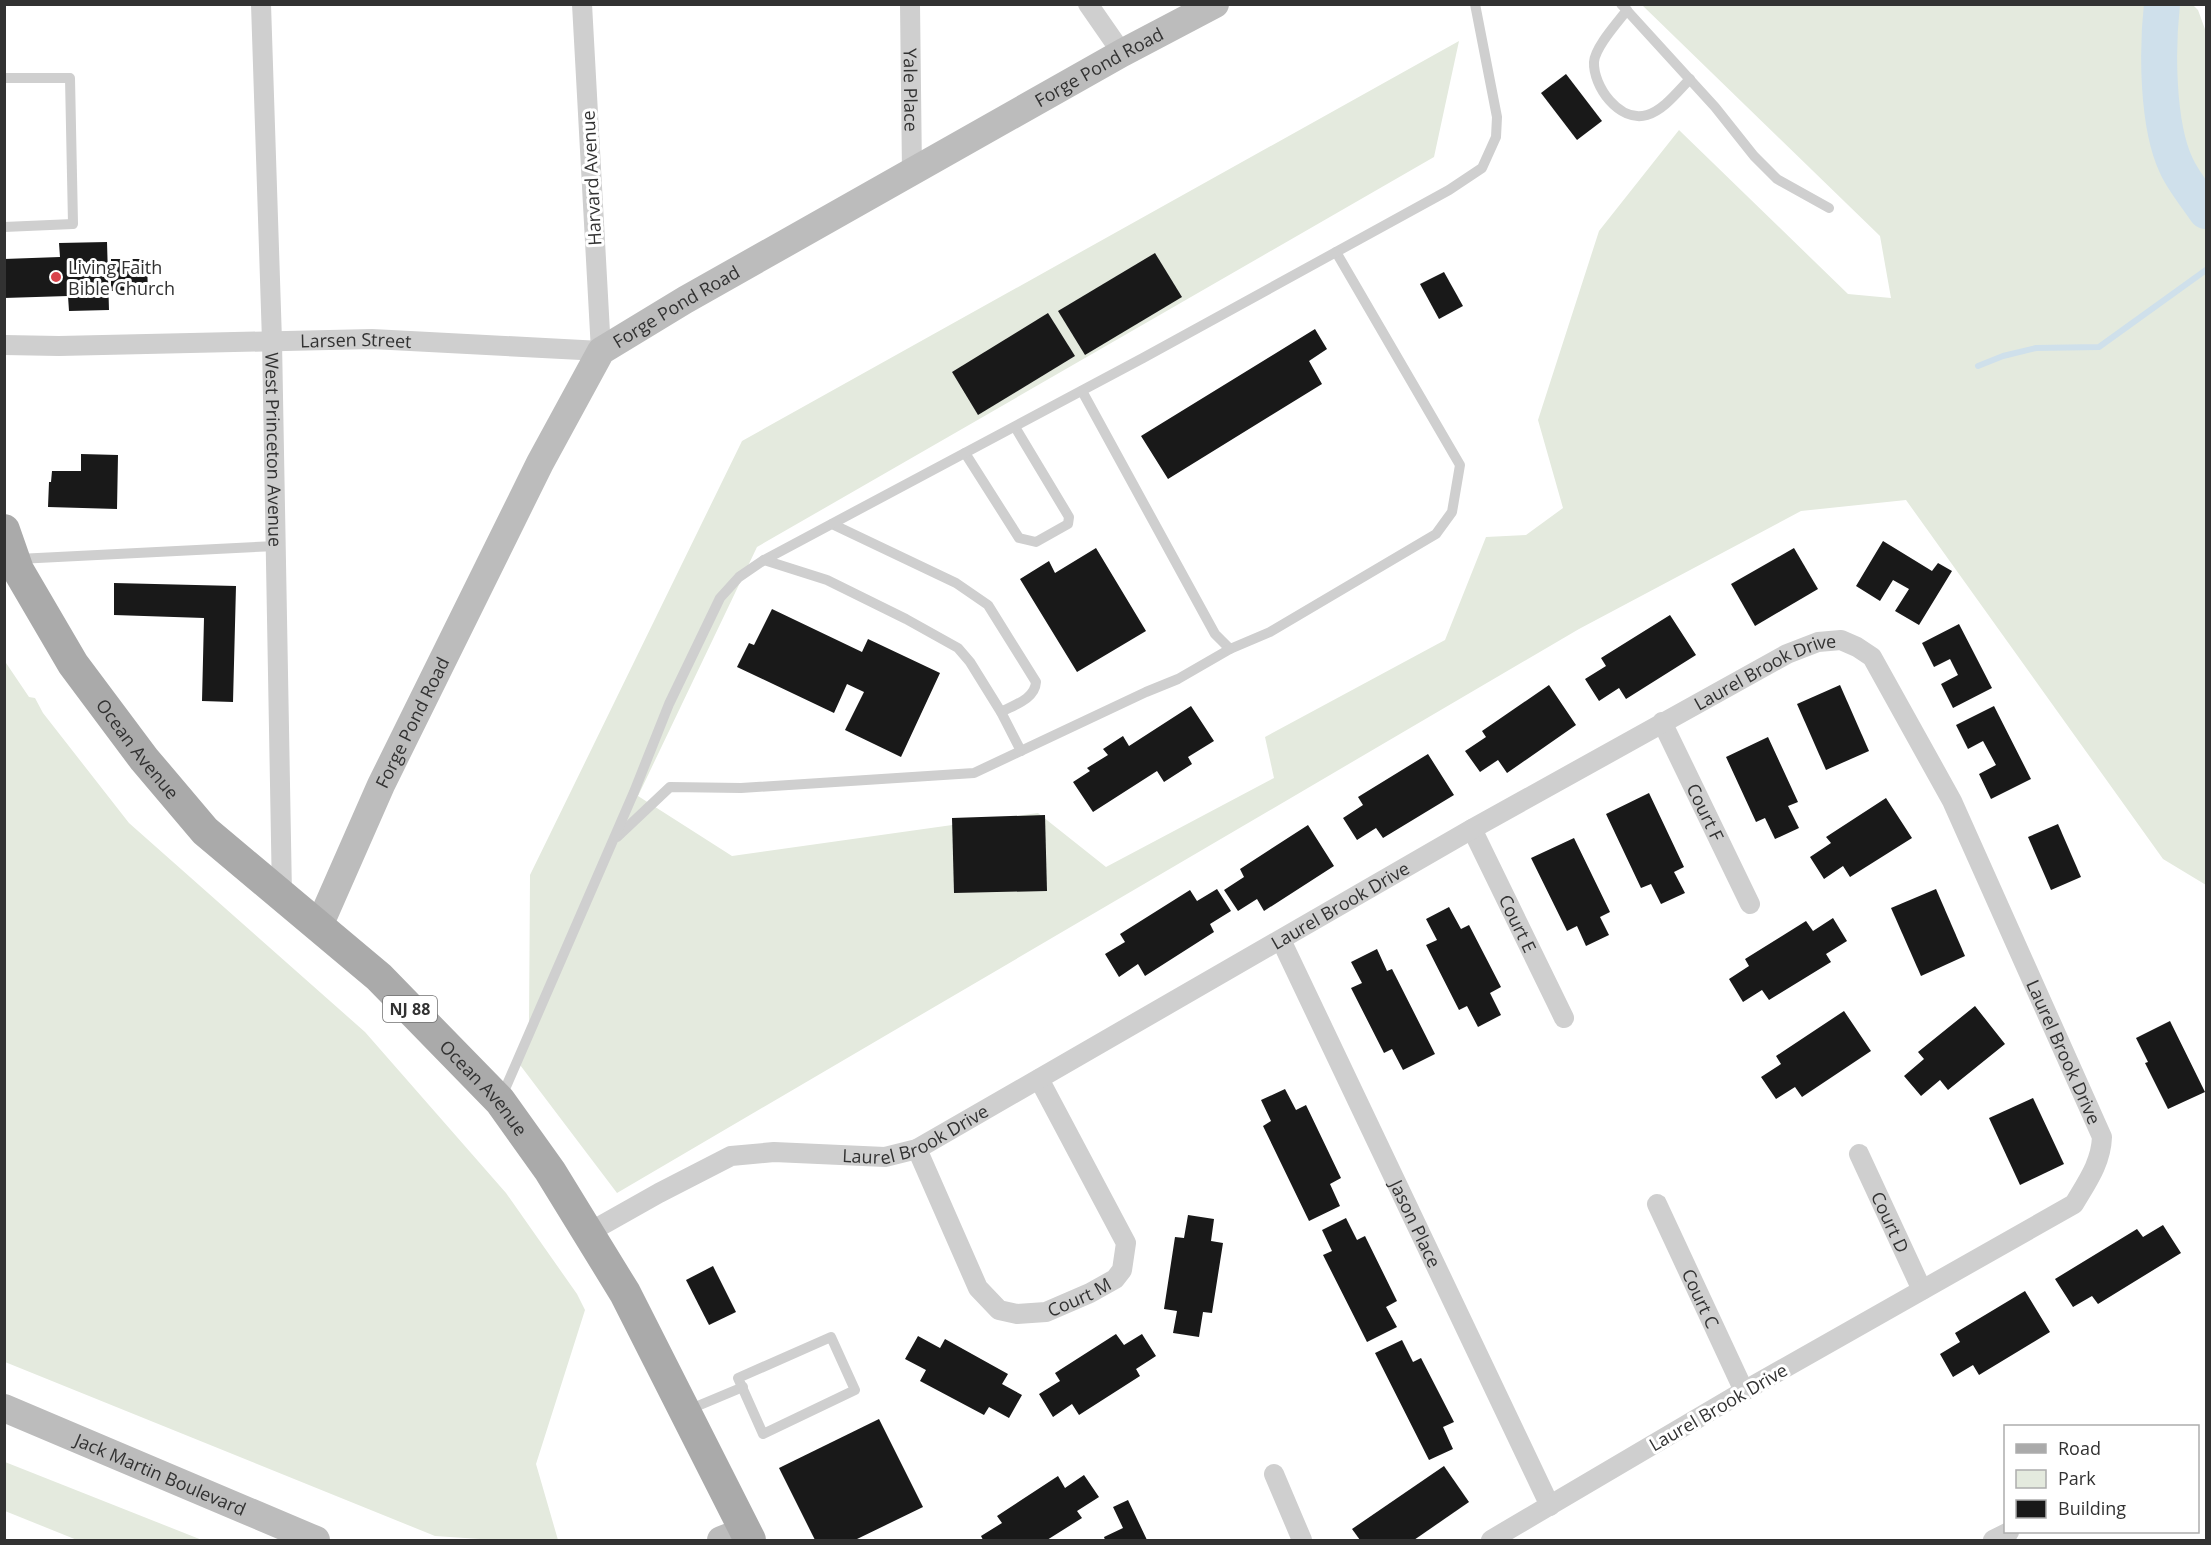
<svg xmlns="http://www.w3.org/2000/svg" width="2211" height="1545" viewBox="0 0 2211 1545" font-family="'Open Sans',sans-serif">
<rect width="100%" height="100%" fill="#fff"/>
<!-- green -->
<g fill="#e4eade">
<path d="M 2192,4 L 2198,10 L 2206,32 L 2206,885 L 2163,859 L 1906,500 L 1801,511 L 1579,629 L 617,1193 L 514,1057 L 529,1030 L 530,875 L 742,441 L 1459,41 L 1434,157 L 757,547 L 638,796 L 732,856 L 1038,813 L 1106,867 L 1274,778 L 1265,737 L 1445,640 L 1486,537 L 1526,535 L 1563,508 L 1538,420 L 1599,231 L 1679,130 L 1848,294 L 1891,298 L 1880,236 L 1642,5 Z"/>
<path d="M 4,660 L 29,697 L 35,698 L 43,713 L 129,823 L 365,1032 L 506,1193 L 577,1294 L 585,1310 L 536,1464 L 558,1540 L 495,1540 L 435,1536 L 5,1362 Z"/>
<path d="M 4,1462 L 5,1462 L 202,1540 L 77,1540 L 5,1511 Z"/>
</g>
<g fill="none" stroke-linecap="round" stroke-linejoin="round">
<!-- stream -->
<path stroke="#cfe0eb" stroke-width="6" d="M 1978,366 L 2003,356 L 2036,348 L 2099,347 L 2206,270"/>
<!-- river -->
<path stroke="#cfe0eb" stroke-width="36" d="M 2162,4 C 2157,49 2157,124 2176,165 C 2183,181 2196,196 2206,211"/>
</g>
<!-- building -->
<g fill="#191919">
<path d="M 1566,74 L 1602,121 L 1577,140 L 1541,93 Z"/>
<path d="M 107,242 L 109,310 L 69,311 L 68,296 L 4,298 L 4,259 L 60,257 L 59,243 Z"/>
<path d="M 1155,253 L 1182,297 L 1085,355 L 1058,311 Z"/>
<path d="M 111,259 L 147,259 L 148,297 L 124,297 L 124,291 L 111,291 Z"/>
<path d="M 1444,272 L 1463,306 L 1439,319 L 1420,284 Z"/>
<path d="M 1048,313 L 1075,356 L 978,415 L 952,372 Z"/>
<path d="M 1315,329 L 1327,349 L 1309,361 L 1322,384 L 1168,479 L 1141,436 Z"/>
<path d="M 81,454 L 118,455 L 117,509 L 48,507 L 49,482 L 51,482 L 52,471 L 81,471 Z"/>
<path d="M 1883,541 L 1932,571 L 1938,563 L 1952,571 L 1919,625 L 1895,611 L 1909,589 L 1893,580 L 1880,601 L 1856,586 Z"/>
<path d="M 1096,548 L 1146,631 L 1077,672 L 1020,579 L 1049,561 L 1055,573 Z"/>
<path d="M 1794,548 L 1818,589 L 1755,626 L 1731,584 Z"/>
<path d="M 114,583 L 236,586 L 233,702 L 202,701 L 204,618 L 114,615 Z"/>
<path d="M 772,609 L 862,652 L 868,639 L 940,673 L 901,757 L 845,730 L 864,692 L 847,684 L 834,713 L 737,667 L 749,643 L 754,645 Z"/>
<path d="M 1670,615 L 1696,655 L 1626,699 L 1619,688 L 1599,701 L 1585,679 L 1606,666 L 1601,658 Z"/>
<path d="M 1959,624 L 1992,688 L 1953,708 L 1941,684 L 1958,675 L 1950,659 L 1934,667 L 1922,643 Z"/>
<path d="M 1549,685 L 1576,725 L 1507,773 L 1498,760 L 1480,772 L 1465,751 L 1486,737 L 1482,731 Z"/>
<path d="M 1840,685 L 1869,751 L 1826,770 L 1797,704 Z"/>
<path d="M 1191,706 L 1214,741 L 1188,757 L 1192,764 L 1164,782 L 1157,771 L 1093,812 L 1073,782 L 1090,771 L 1087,768 L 1108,755 L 1103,749 L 1123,736 L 1129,746 Z"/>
<path d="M 1994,706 L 2031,779 L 1991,799 L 1979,774 L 1996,765 L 1983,741 L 1968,749 L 1956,725 Z"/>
<path d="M 1768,737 L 1798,802 L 1788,806 L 1799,828 L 1775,839 L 1765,818 L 1756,822 L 1726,757 Z"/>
<path d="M 1428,754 L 1454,795 L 1383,838 L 1376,828 L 1357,840 L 1343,818 L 1363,805 L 1358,797 Z"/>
<path d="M 1649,793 L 1684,867 L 1674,872 L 1685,893 L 1661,904 L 1651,884 L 1641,888 L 1606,814 Z"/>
<path d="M 1886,798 L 1912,838 L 1850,877 L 1843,866 L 1824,879 L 1810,857 L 1831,843 L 1826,837 Z"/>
<path d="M 1045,815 L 1047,891 L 954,893 L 952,818 Z"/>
<path d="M 2058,824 L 2081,877 L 2051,890 L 2028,837 Z"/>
<path d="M 1308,825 L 1334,866 L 1264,911 L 1257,899 L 1238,911 L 1224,890 L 1244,877 L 1240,869 Z"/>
<path d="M 1574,838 L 1610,912 L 1600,917 L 1609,935 L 1586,946 L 1577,926 L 1567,931 L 1531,858 Z"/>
<path d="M 1217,889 L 1231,911 L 1210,924 L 1214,932 L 1145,976 L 1138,964 L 1119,977 L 1105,954 L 1125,942 L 1120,934 L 1190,890 L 1197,901 Z"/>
<path d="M 1936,889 L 1965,956 L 1921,976 L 1891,908 Z"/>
<path d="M 1449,907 L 1461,929 L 1469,925 L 1501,987 L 1490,993 L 1501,1015 L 1478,1027 L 1467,1006 L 1459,1010 L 1426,945 L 1437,940 L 1426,919 Z"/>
<path d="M 1833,918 L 1847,941 L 1826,954 L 1831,962 L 1769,1000 L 1762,990 L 1743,1002 L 1729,979 L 1749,966 L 1745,959 L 1806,921 L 1813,931 Z"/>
<path d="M 1377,949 L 1387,971 L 1392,969 L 1435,1054 L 1403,1070 L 1392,1049 L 1384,1053 L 1351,988 L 1362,983 L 1351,962 Z"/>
<path d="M 1975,1006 L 2005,1044 L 1948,1090 L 1940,1080 L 1921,1096 L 1904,1076 L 1924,1059 L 1918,1052 Z"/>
<path d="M 1844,1011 L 1871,1051 L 1802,1097 L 1795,1087 L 1776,1099 L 1761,1077 L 1781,1064 L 1776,1056 Z"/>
<path d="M 2170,1021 L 2205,1092 L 2168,1109 L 2145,1063 L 2148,1062 L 2136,1038 Z"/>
<path d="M 1285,1089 L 1296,1110 L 1306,1105 L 1341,1178 L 1330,1184 L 1340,1206 L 1309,1221 L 1263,1126 L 1271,1121 L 1261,1100 Z"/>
<path d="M 2033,1098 L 2064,1164 L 2020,1185 L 1989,1118 Z"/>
<path d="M 1188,1215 L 1214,1219 L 1211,1241 L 1223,1243 L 1212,1313 L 1203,1312 L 1199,1337 L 1173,1333 L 1177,1311 L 1164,1309 L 1175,1237 L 1184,1238 Z"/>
<path d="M 1346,1218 L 1357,1240 L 1365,1236 L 1397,1301 L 1386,1307 L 1397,1327 L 1367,1342 L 1323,1255 L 1332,1251 L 1322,1230 Z"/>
<path d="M 2163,1225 L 2181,1253 L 2098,1304 L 2092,1296 L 2073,1307 L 2055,1279 L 2137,1229 L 2143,1237 Z"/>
<path d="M 713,1266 L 736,1312 L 709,1325 L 686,1280 Z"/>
<path d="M 2025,1291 L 2050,1332 L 1979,1375 L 1973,1365 L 1953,1377 L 1940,1354 L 1960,1342 L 1955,1333 Z"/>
<path d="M 1116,1334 L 1124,1345 L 1142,1334 L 1156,1356 L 1136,1369 L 1140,1376 L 1079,1415 L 1072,1404 L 1053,1417 L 1039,1394 L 1060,1381 L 1055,1373 Z"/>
<path d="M 918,1336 L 940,1348 L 945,1339 L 1008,1374 L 1002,1384 L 1022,1395 L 1009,1418 L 989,1407 L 984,1415 L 920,1381 L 926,1370 L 905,1359 Z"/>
<path d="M 1402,1340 L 1413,1362 L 1421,1358 L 1454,1422 L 1443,1427 L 1453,1449 L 1429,1460 L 1375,1353 Z"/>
<path d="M 879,1419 L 923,1507 L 855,1540 L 815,1540 L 779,1468 Z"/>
<path d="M 1444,1466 L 1469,1502 L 1414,1540 L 1360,1540 L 1352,1529 Z"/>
<path d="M 1084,1475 L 1099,1497 L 1077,1511 L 1082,1518 L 1047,1540 L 983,1540 L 981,1536 L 1002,1523 L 997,1516 L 1058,1476 L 1065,1488 Z"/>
<path d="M 1128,1500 L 1147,1540 L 1105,1540 L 1104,1537 L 1123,1528 L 1113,1507 Z"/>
</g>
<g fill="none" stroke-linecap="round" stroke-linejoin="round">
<!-- lane -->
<g stroke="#cfcfcf" stroke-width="10">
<path d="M 1621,4 L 1715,107 L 1754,156 L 1777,179 L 1829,208"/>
<path d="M 1627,10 C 1618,22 1595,47 1594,62 C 1593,86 1619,123 1647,115 C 1664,110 1678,91 1690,79"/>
<path d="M 4,78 L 70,78 L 73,224 L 4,227"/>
<path d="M 1082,391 L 1215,634 L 1230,649 L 1270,632 L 1436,534 L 1452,512 L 1460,465 L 1336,252"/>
<path d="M 965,453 L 1019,538 L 1036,542 L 1068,524 L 1069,517 L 1015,427"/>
<path d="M 832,524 L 956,583 L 988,605 L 1036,682 C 1035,699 1014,705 1001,712"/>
<path d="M 18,559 L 276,546"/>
<path d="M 764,560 L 827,580 L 906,619 L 958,648 L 970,662 L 1001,712 L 1021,751"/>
<path d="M 617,837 L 670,787 L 741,788 L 974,773 L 1146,692 L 1178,679 L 1230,649"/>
<path d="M 502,1096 L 634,792 L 669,704 L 720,598 L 739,577 L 764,560 L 1143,358 L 1449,190 L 1482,168 L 1496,137 L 1497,117 L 1475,4"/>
<path d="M 831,1337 L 855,1390 L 763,1434 L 738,1378 Z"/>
<path d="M 688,1410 L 743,1387"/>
</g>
<!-- street -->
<g stroke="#cfcfcf" stroke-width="20">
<path id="s1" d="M 261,4 L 272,341 L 282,895"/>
<path id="s2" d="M 910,4 L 912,173"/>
<path d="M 1088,4 L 1122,53"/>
<path id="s3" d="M 4,345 L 59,346 L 372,339 L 601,351 L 582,4"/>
<path id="s4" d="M 1662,722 L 1750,904"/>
<path id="s5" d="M 1472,829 L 1564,1018"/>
<path id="s6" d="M 1281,940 L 1550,1506"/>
<path id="s7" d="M 917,1149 L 978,1288 L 999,1310 L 1017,1314 L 1046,1312 L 1090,1293 L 1115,1279 L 1122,1270 L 1126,1243 L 1039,1079"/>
<path id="s8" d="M 1859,1154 L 1922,1290"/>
<path id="s9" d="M 1657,1204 L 1744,1391"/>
<path id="s10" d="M 588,1233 L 659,1193 L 731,1156 L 774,1152 L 885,1157 L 917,1149 L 1472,829 L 1787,654 L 1818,642 L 1841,640 L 1857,647 L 1872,657 L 1952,801 L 2102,1137 C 2101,1163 2087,1182 2074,1204 L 1744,1391 L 1491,1540"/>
<path d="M 1274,1474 L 1302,1540"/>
<path d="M 1993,1540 L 2009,1532"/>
</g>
<!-- secondary -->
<g stroke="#bcbcbc" stroke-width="28">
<path id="s11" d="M 319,926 L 381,785 L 540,463 L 601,351 L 685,300 L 1122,53 L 1215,4"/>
<path id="s12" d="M 4,1408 L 316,1540"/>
<path d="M 721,1540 L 745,1531"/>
</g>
<!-- primary -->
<path stroke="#aaa" stroke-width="32" id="s13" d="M 4,530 L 18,570 L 73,664 L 144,759 L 205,831 L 379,977 L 500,1101 L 550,1171 L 625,1293 L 750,1540"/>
</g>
<!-- markers -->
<circle fill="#d9434b" stroke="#fff" stroke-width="2" cx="56" cy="277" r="6"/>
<g text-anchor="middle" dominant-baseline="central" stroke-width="6" stroke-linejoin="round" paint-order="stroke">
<!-- shield labels -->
<rect fill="#fff" stroke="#707070" stroke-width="1.5" x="383" y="996" width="54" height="26" rx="4.5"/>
<g font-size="16" font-weight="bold" fill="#323232">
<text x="410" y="1009">NJ 88</text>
</g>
<!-- street labels -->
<g font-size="18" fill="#323232" stroke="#fff">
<text stroke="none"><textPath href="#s11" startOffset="1214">Forge Pond Road</textPath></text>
<text stroke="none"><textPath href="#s2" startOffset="86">Yale Place</textPath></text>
<text transform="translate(591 178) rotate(-93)">Harvard Avenue</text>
<text stroke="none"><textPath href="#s11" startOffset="728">Forge Pond Road</textPath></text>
<text stroke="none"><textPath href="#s3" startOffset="352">Larsen Street</textPath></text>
<text stroke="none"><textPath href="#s1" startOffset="446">West Princeton Avenue</textPath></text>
<text stroke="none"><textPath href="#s10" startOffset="1324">Laurel Brook Drive</textPath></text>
<text stroke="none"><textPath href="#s11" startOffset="224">Forge Pond Road</textPath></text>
<text stroke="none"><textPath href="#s13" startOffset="258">Ocean Avenue</textPath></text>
<text stroke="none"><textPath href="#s4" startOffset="100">Court F</textPath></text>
<text stroke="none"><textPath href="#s10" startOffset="838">Laurel Brook Drive</textPath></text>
<text stroke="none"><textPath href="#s5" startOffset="105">Court E</textPath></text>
<text stroke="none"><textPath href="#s10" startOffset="1882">Laurel Brook Drive</textPath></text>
<text stroke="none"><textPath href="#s13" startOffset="744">Ocean Avenue</textPath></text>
<text stroke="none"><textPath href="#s10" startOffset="352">Laurel Brook Drive</textPath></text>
<text stroke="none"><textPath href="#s8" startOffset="75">Court D</textPath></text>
<text stroke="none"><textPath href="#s6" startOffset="314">Jason Place</textPath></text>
<text stroke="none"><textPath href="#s7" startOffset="266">Court M</textPath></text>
<text stroke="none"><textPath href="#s9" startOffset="104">Court C</textPath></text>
<text transform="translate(1718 1407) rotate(-30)">Laurel Brook Drive</text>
<text stroke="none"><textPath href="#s12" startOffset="170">Jack Martin Boulevard</textPath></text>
</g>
<!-- poi labels -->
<g font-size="18" fill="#323232" stroke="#fff" text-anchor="start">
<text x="68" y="267">Living Faith<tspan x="68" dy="21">Bible Church</tspan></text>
</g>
</g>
<!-- border -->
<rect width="2211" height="1545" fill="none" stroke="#323232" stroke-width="12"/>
<!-- legend -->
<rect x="2004" y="1425" width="195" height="108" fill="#ffffff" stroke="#adadad" stroke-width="1.5"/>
<rect x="2016" y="1444" width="30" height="9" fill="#aaaaaa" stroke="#adadad" stroke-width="1.5"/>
<text x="2058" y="1455" font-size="18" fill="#323232">Road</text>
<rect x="2016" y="1470" width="30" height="18" fill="#e4eade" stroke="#adadad" stroke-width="1.5"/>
<text x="2058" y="1485" font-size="18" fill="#323232">Park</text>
<rect x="2016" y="1500" width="30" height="18" fill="#191919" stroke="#adadad" stroke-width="1.5"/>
<text x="2058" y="1515" font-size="18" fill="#323232">Building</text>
</svg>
